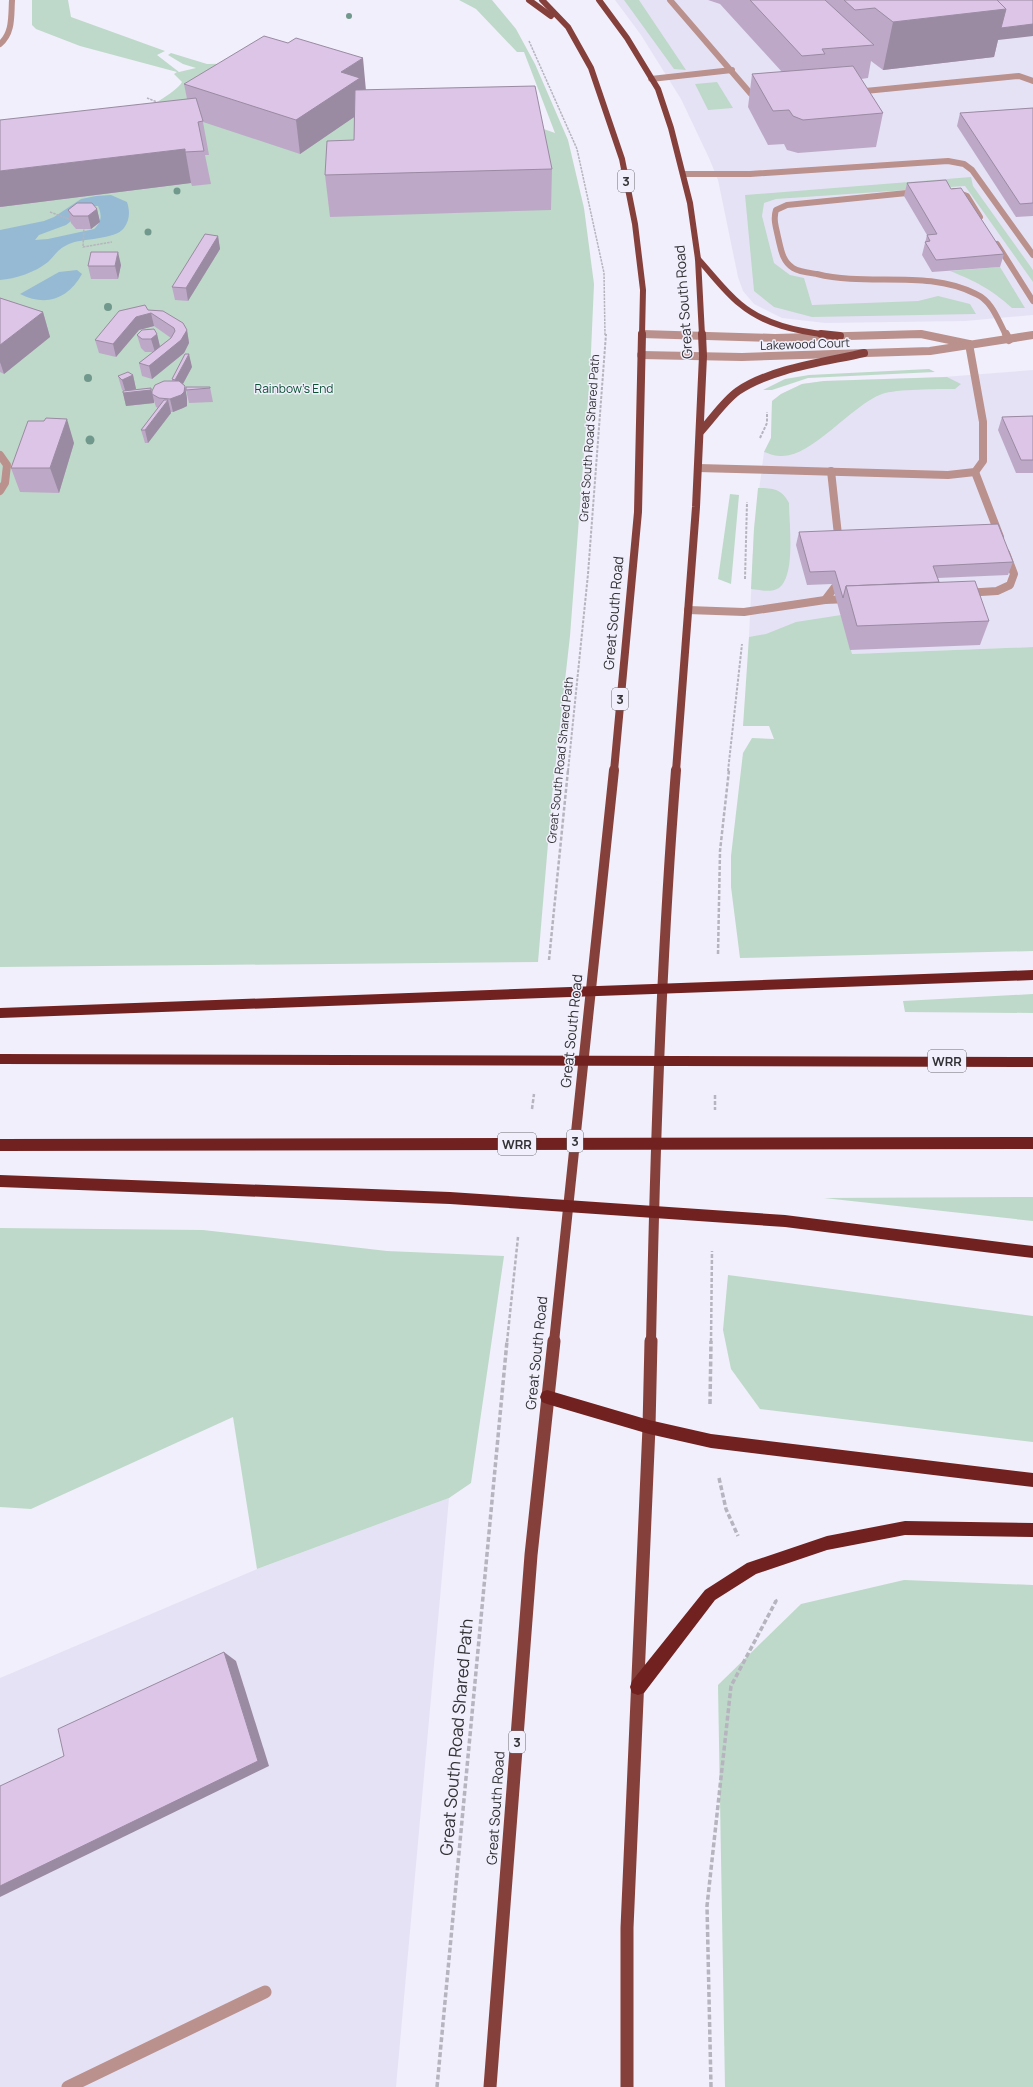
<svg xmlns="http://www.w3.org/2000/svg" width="1033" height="2087" viewBox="0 0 1033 2087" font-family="Manrope,sans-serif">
<rect width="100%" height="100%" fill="#f1effb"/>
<!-- built -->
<g fill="#e6e2f6">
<path d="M 615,0 L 1033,0 L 1033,315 L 965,321 L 825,323 L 782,318 L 754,304 L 743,291 L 738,277 L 718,180 L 709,158 L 681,99 L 641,35 Z"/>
<path d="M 1033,370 L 1033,647 L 748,658 L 754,529 L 764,452 L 771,438 L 772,401 L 781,394 L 802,384 L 824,381 L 943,377 Z"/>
<path d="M 449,1498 L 396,2087 L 0,2087 L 0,1678 L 257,1569 Z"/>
</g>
<!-- green -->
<g fill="#bed9c9">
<path d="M 32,0 L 68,0 L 71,17 L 165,51 L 157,55 L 179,72 L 196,68 L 183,64 L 168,55 L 171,53 L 207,64 L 313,62 L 343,84 L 415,106 L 535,126 L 555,133 L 524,52 L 517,52 L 476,9 L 459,0 L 492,0 L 516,29 L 535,64 L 568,140 L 584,208 L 594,284 L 590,374 L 570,636 L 552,796 L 538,962 L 0,967 L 0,150 C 34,142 76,137 109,126 C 123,122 176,94 182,82 L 174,74 L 177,72 L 80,46 L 36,29 L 32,25 Z"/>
<path d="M 624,0 L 639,0 L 686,70 L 674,69 Z"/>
<path d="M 717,82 L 733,108 L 708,110 L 695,84 Z"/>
<path d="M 971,177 L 973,186 L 1033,270 L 1033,282 L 965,186 L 776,199 L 764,203 L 762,216 L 774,263 L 790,275 L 804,278 L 812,305 L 918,301 L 938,296 L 970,304 L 976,314 L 812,317 L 774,307 L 754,291 L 745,195 Z"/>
<path d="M 1000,267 L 1025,308 L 1012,308 C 991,289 975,281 950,271 Z"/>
<path d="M 929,369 L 935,372 L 808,378 L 772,390 L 763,390 L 785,379 L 809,375 Z"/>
<path d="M 947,377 L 961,384 L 955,389 C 937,389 897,389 882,394 C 850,406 811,459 779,456 C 774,456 768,453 764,452 L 771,438 L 772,401 L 781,394 L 802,384 L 824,381 Z"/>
<path d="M 758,488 C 773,488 782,489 789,503 C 789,522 796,576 779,588 C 771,593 760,590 751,589 L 754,529 Z"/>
<path d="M 730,494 L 739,495 L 731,584 L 718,579 Z"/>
<path d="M 841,615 L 852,654 L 1033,647 L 1033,951 L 740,958 L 731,887 L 731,856 L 743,753 L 752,738 L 774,739 L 769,726 L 743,726 L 749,637 L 766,634 L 796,622 Z"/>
<path d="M 1033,994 L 1033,1013 L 905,1012 L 903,1001 Z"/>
<path d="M 1033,1197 L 1033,1221 L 824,1198 Z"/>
<path d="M 0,1228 L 203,1230 L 387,1251 L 504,1256 L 471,1483 L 449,1498 L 257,1569 L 233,1417 L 31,1509 L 0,1507 Z"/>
<path d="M 728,1275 L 1033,1316 L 1033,1442 L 760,1409 L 731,1369 L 723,1330 Z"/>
<path d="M 904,1580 L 1033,1585 L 1033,2087 L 725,2087 L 718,1685 L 801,1604 Z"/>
</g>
<!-- water -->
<g fill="#96bad4" fill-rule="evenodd">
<path d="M 111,195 L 127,202 C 130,211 130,220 124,228 C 115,240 82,238 69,244 C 59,248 55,255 48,262 C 36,272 15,279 0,280 L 0,230 L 44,221 L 54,217 L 81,199 L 96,196 ZM 91,206 L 98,206 C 102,215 102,222 94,229 L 48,239 L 35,240 L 39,235 L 66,225 Z"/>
<path d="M 77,270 L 82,274 C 68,299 46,307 20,294 L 59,272 Z"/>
</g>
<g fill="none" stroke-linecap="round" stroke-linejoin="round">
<!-- path-far3 -->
<g stroke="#b6b4be" stroke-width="1.5" stroke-dasharray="2.5 1" stroke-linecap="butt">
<path d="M 529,41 L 577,149 L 604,273 L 605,335"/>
<path d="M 147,98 L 157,102"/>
<path d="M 50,212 L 72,220"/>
<path d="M 84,226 L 83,247 L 112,242"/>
</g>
<!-- path-far2 -->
<g stroke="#b6b4be" stroke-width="2" stroke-dasharray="3 1.5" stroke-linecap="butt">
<path d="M 760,438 L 767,423 L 767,412"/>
<path d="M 745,579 L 747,502"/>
<path d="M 568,771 L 588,574 L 606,334"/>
<path d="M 728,771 L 742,644"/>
</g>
<!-- path-far1 -->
<g stroke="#b6b4be" stroke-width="2.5" stroke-dasharray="4 2" stroke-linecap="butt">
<path d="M 718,954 L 720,851 L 729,770"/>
<path d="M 549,960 L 568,770"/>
<path d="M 715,1095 L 715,1110"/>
<path d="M 532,1109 L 534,1094"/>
<path d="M 507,1342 L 518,1237"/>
<path d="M 711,1342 L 712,1251"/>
</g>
<!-- path -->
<g stroke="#b6b4be" stroke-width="3.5" stroke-dasharray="5 2.5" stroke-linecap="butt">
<path d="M 710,1404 L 711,1341"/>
<path d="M 719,1478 L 726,1509 L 738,1536"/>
<path d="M 437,2087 L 507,1341"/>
<path d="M 711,2087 L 707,1906 L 731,1686 L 776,1601 L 774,1598"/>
</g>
<!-- service-far1 -->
<g stroke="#ba918c" stroke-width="6">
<path d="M 670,0 L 751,94 L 762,98"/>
<path d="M 651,79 L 732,70"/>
<path d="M 855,92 L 1019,76 L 1033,81"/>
<path d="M 683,174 L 750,174 L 948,161 L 964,164 L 972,170 L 1033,255"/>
<path d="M 954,191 L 967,196 L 980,217"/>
<path d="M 917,192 L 787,205 L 776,210 C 773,219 776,227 778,237 C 781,249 782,261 793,268 C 799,272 810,273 817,274 C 868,287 927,269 976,294 C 992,301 998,320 1006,335"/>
<path d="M 997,244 L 1033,301"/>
</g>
<!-- service -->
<g stroke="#ba918c" stroke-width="8">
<path d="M 1006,334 L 1009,340"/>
<path d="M 0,455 L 7,465 L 5,483 L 0,491"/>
<path d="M 698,468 L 948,475 L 975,472 L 983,461 L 983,422 L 969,344"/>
<path d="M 831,471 L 839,544"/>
<path d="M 975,472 L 1000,537"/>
<path d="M 965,593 L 997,591 L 1010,585 L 1014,574 L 1006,553"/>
<path d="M 825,600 L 849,599"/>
<path d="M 688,610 L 744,612 L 825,600 L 841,579"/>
</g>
<!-- minor-far2 -->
<g stroke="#ba918c" stroke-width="6">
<path d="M 0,44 C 13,33 11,16 12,0"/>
<path d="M 642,334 L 664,335"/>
<path d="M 897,335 L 924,335"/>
</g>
<!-- minor-far1 -->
<g stroke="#ba918c" stroke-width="8">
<path d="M 642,334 L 775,338 L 921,334 L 969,344"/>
<path d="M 641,355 L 742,357 L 930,351 L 1033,335"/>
</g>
<!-- minor -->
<path stroke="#ba918c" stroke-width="13" d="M 68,2087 L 265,1992"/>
<!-- primary-far3 -->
<g stroke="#86403b" stroke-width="6">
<path d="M 529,0 L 551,16"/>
<path d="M 542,0 L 568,27 L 591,68 L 622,159 L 635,224 L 643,290 L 642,335"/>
<path d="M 599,0 L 627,38 L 658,89 L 671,128 L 690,203 L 698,259 L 702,335"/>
<path d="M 698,259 C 712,274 724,291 740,304 C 765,325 797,331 828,335"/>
</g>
<!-- primary-far2 -->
<g stroke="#86403b" stroke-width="8">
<path d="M 821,334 L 840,336"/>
<path d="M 701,431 C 713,418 724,401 738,391 C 772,368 825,362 864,353"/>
<path d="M 614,771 L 638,512 L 642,334"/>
<path d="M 676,771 L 696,507 L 703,356 L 702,334"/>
</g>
<!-- primary-far1 -->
<g stroke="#86403b" stroke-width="10">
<path d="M 554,1342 L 614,770"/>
<path d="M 651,1342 C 655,1151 661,961 676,770"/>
</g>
<!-- primary -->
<g stroke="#86403b" stroke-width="13">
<path d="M 490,2087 L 531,1555 L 554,1341"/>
<path d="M 627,2087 L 627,1928 L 649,1427 L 651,1341"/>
</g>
<!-- motorway -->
<g fill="#71211f" fill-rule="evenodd">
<path d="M 1033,970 L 1033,980 L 0,1018 L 0,1008 Z"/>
<path d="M 0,1054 L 1033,1057 L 1033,1067 L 0,1064 Z"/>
<path d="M 1033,1137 L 1033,1149 L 0,1151 L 0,1139 Z"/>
<path d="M 0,1175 L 450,1192 L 785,1215 L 1033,1246 L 1033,1258 L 785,1227 L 450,1204 L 0,1187 Z"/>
<path d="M 547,1390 L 649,1420 L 711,1434 L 1033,1473 L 1033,1487 L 711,1448 L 649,1434 L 547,1404 L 542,1402 L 540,1397 L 542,1392 Z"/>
<path d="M 905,1521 L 1033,1523 L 1033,1537 L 905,1535 L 827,1550 L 756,1574 L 715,1600 L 644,1693 L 638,1695 L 632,1693 L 630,1687 L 632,1681 L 705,1590 L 747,1563 L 827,1536 Z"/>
</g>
</g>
<!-- trees -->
<g fill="#71988c">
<circle cx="349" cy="16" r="3"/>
<circle cx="177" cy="191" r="3.5"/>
<circle cx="148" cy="232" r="3.5"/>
<circle cx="108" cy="307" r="4"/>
<circle cx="88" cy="378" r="4"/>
<circle cx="90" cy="440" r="4.5"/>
</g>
<!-- wall -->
<g fill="#bda9c7">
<path d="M 708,0 L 1033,0 L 998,40 L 994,57 L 883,70 L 871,61 L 868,78 L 861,79 L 883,113 L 876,147 L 798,153 L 787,150 L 784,144 L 768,145 L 748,107 L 752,74 L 782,72 L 720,4 Z"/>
<path d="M 184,84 L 366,90 L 552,169 L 551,210 L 330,217 L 325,175 L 354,140 L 354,117 L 300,154 L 203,122 L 209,155 L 205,155 L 211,184 L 192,186 L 191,183 L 0,207 L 187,99 Z"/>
<path d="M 1033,108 L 1033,216 L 1016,217 L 957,126 L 960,113 Z"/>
<path d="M 907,183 L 951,189 L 1004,254 L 1000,267 L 932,272 L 922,255 L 927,235 L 904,196 Z"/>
<path d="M 97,209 L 100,222 L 91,229 L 76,229 L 71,223 L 68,210 Z"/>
<path d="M 218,236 L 220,249 L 188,301 L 175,300 L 172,287 Z"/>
<path d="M 121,265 L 118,279 L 91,279 L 88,266 Z"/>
<path d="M 0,298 L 43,312 L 50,337 L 4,374 L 0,372 Z"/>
<path d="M 148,310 L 187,330 L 189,343 L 184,353 L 152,379 L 142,376 L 139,363 L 153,352 L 145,352 L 141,348 L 137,335 L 157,334 L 160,346 L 171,338 L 154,326 L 139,330 L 116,357 L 99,353 L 95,340 Z"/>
<path d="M 192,367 L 183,384 L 185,386 L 187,399 L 187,406 L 183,408 L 173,412 L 170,412 L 171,413 L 148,443 L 145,443 L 141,430 L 158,408 L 156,407 L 154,401 L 154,403 L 126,406 L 123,393 L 124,391 L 122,390 L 118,376 L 133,375 L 136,389 L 133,390 L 152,391 L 172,381 L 172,379 Z"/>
<path d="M 210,387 L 213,402 L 189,403 L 186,390 Z"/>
<path d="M 1033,416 L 1033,473 L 1016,473 L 998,430 L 1002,417 Z"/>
<path d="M 44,421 L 74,443 L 59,493 L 20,492 L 11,468 Z"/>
<path d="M 799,532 L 1013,562 L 1008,575 L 938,578 L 939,582 L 989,621 L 980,645 L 850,650 L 832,584 L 807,585 L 796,545 Z"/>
</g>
<!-- shaded-wall -->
<g fill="#9a8aa2">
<path d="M 1006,9 L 1033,24 L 1033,36 L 998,40 L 994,57 L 883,70 L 893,22 Z"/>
<path d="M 363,58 L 366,91 L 363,111 L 300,154 L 296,120 L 341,72 Z"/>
<path d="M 185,149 L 191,183 L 0,207 L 0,171 Z"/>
<path d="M 97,209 L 100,222 L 91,229 L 88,216 Z"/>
<path d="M 218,236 L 220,249 L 188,301 L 186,288 Z"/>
<path d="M 118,252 L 121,265 L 118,279 L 115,266 Z"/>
<path d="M 43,312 L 50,337 L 4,374 L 0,362 L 0,345 Z"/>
<path d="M 151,313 L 154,326 L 139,330 L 116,357 L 113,344 L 136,317 Z"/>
<path d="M 187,330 L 189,343 L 184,353 L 152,379 L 149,366 Z"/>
<path d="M 157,334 L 160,347 L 155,352 L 151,339 Z"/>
<path d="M 189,354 L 192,367 L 178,393 L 175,380 Z"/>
<path d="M 133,375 L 136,389 L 126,393 L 151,388 L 154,401 L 154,403 L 126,406 L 123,393 L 126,393 L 122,380 Z"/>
<path d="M 185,386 L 187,399 L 187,406 L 183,408 L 173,412 L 170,399 Z"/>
<path d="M 168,400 L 171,413 L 148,443 L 145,430 Z"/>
<path d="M 67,419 L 74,443 L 59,493 L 50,468 Z"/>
<path d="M 224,1652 L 236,1661 L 269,1766 L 0,1897 L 0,1886 Z"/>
</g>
<!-- building -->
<g fill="#dcc5e7" stroke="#9a8aa2">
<path d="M 750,0 L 825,0 L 874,45 L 822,49 L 825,54 L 802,56 Z"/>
<path d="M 844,0 L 997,0 L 1006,9 L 893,22 L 875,8 L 855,10 Z"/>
<path d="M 997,0 L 1033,0 L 1033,24 L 1001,28 L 1006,9 Z"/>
<path d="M 264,36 L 288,43 L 296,38 L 363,58 L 341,72 L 360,78 L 296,120 L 184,84 Z"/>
<path d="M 853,66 L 883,113 L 803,120 L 793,116 L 789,110 L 773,111 L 752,74 Z"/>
<path d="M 535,86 L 552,169 L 325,175 L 327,141 L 354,140 L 355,90 Z"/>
<path d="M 196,98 L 203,121 L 198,122 L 204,151 L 185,152 L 185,149 L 0,171 L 0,120 Z"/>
<path d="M 1033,108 L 1033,203 L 1020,204 L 960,113 Z"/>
<path d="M 946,180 L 951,189 L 961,188 L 1004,254 L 936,260 L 925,242 L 930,241 L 927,235 L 937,234 L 907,183 Z"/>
<path d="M 77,203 L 92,203 L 97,209 L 88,216 L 73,216 L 68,210 Z"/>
<path d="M 205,234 L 218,236 L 186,288 L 172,287 Z"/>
<path d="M 91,252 L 118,252 L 115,266 L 88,266 Z"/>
<path d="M 0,298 L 43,312 L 0,345 Z"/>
<path d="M 145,305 L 148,310 L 163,311 L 183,323 L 187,330 L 181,340 L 149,366 L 139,363 L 171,338 L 175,331 L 174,328 L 151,313 L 136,317 L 113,344 L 95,340 L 119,311 Z"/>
<path d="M 154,329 L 157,334 L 151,339 L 142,339 L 137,335 L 142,330 Z"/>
<path d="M 185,354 L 189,354 L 175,380 L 172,379 Z"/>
<path d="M 128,372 L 133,375 L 122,380 L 118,376 Z"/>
<path d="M 164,381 L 179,381 L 185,386 L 184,392 L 181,395 L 170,399 L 159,398 L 152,394 L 152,391 L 155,385 Z"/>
<path d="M 186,387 L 210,387 L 210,388 L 186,390 Z"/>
<path d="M 151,388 L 151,390 L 123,393 L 123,391 Z"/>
<path d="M 164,400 L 168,400 L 145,430 L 141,430 Z"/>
<path d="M 1033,416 L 1033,460 L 1021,460 L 1002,417 Z"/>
<path d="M 46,418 L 67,419 L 50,468 L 11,468 L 28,421 L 44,421 Z"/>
<path d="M 998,524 L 1013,562 L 933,566 L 939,582 L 846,586 L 843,598 L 835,571 L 810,572 L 799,532 Z"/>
<path d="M 975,581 L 989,621 L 857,626 L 846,586 Z"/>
<path d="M 224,1652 L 258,1761 L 0,1886 L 0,1786 L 64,1756 L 58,1729 Z"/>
</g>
<g text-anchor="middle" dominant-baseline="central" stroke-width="3" stroke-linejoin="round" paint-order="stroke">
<!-- far-street labels -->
<g font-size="12" fill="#333236" stroke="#f1effb">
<text transform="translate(805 344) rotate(-2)">Lakewood Court</text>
<text transform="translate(589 438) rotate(-86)">Great South Road Shared Path</text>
<text transform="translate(560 760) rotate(-84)">Great South Road Shared Path</text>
</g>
<!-- far-park labels -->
<g font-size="12" fill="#085032" stroke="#f1effb">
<text x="294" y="388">Rainbow's End</text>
</g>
<!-- shield labels -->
<g fill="#f1effb" stroke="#6c6b71" stroke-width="1">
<rect x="618" y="170" width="16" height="22" rx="3"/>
<rect x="612" y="688" width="16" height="22" rx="3"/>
<rect x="928" y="1050" width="38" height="22" rx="3"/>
<rect x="567" y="1130" width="16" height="22" rx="3"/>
<rect x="498" y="1133" width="38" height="22" rx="3"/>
<rect x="509" y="1731" width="16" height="22" rx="3"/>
</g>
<g font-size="13" font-weight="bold" fill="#333236">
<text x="626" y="181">3</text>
<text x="620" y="699">3</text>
<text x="947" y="1061">WRR</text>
<text x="575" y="1141">3</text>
<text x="517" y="1144">WRR</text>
<text x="517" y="1742">3</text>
</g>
<!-- street labels -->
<g font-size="14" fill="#333236" stroke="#f1effb">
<text transform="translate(683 302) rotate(-94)">Great South Road</text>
<text transform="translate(613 613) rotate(-85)">Great South Road</text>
<text transform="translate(571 1031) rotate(-84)">Great South Road</text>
<text transform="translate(536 1353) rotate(-84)">Great South Road</text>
<text transform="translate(495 1808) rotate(-86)">Great South Road</text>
</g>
<!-- near-street labels -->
<g font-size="17" fill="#333236" stroke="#f1effb">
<text transform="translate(456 1737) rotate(-85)">Great South Road Shared Path</text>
</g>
</g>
</svg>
